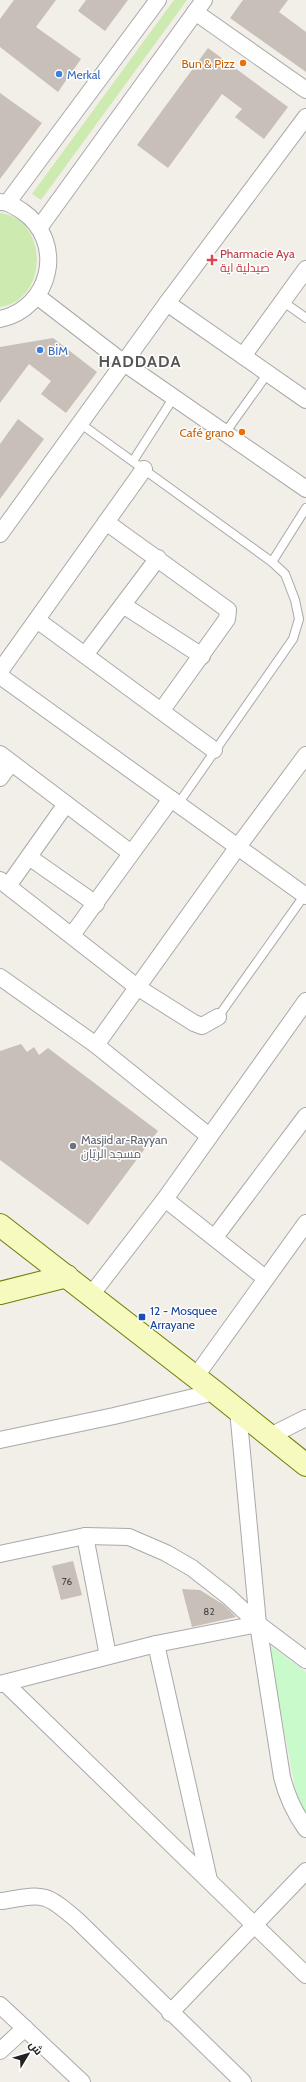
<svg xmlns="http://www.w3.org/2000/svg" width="306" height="2082" viewBox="0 0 306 2082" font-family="Cabin,Cairo,sans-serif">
<rect width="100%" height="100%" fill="#f2efe9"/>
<!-- grass -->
<g fill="#cdebb0">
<path d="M 174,0 L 187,0 L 41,200 L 32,194 Z"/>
<path d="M 0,213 C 49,219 49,300 0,307 Z"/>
</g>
<!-- park -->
<path fill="#c8facc" d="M 268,1644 L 306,1672 L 306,1814 L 299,1808 Z"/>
<!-- building -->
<g fill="#c7bfb8">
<path d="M 14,0 L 56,0 L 36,27 L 81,59 L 58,92 L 0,47 L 0,19 Z"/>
<path d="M 86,0 L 128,0 L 105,31 L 78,11 Z"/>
<path d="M 243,0 L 288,0 L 279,12 L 306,32 L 306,72 L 230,18 Z"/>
<path d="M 208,48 L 288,107 L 264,139 L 235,117 L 242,109 L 222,94 L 168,168 L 137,145 Z"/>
<path d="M 0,93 L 42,123 L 0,179 Z"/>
<path d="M 53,338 L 97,372 L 66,413 L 41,394 L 51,381 L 29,364 L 0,403 L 0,347 Z"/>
<path d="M 18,419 L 44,439 L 0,499 L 0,444 Z"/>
<path d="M 21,1044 L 27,1052 L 34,1047 L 39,1055 L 48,1048 L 158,1131 L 88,1225 L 0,1160 L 0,1051 Z"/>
<path d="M 73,1561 L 82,1595 L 61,1600 L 52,1566 Z"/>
<path d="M 182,1589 L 200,1590 L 224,1605 L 236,1617 L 192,1627 Z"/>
</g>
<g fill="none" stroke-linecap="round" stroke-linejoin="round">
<defs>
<g id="lane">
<path d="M 282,301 L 306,318"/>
<path d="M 81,424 L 272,562 L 285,574 L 295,600 L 299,619 L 293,639 L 178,804"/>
<path d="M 225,433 L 268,373"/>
<path d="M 133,461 L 174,397"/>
<path d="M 272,562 L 306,508"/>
<path d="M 218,1017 L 306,893"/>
</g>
<g id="street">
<path d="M 195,12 L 306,90"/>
<path d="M 0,202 C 9,202 14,206 22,211 C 66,241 52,308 0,319"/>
<path d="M 8,202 L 158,0"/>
<path d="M 39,228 L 204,0"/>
<path d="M 37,296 L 124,363 L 306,489"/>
<path d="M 167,303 L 306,400"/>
<path d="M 243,356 L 306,269"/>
<path d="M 106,522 L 228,610 L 227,619 L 162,710"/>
<path d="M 0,534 L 167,303 L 306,117"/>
<path d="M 123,605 L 202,656"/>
<path d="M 37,620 L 214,750"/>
<path d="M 85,655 L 158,558"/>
<path d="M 0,671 L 144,469"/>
<path d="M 0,676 L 306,896"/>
<path d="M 0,754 L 131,853"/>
<path d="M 0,778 L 11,763"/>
<path d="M 29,857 L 96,904"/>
<path d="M 0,880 L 137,987 L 194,1023 L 202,1026 L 218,1017"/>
<path d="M 8,886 L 66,804"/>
<path d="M 72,935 L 171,799"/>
<path d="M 0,977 L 96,1045 L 209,1136"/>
<path d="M 96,1045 L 237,848 L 306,755"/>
<path d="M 165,1199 L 265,1278"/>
<path d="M 215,1237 L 306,1116"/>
<path d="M 91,1295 L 165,1199 L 306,1001"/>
<path d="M 196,1376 L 306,1223"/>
<path d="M 238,1410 L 258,1624 L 282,1777 C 287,1797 294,1812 306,1829"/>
<path d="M 270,1436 L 306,1418"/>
<path d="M 0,1440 L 114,1416 L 215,1392"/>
<path d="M 85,1536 L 108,1656"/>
<path d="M 0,1554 L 85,1536 L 129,1537 L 166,1553 L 192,1568 L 229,1597 L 258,1624 L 306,1660"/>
<path d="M 156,1644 L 209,1880"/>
<path d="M 5,1683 L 306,1975"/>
<path d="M 0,1684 L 156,1644 L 258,1624"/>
<path d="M 2,1901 C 44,1894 44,1892 77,1920 L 243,2082"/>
<path d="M 0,2005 L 82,2082"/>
<path d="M 170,2013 L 306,1871"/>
<path d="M 0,2051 L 25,2028"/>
</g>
<g id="secondary">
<path d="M 0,1225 L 215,1392 L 306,1465"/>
<path d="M 0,1293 L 67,1276"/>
</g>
</defs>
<!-- lane casing -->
<use href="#lane" stroke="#a9a9a9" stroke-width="10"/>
<!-- street casing -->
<use href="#street" stroke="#a9a9a9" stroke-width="18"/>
<!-- secondary casing -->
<use href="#secondary" stroke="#707d05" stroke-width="24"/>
<!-- lane -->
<use href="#lane" stroke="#fff" stroke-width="8"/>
<!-- street -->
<use href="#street" stroke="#fff" stroke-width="16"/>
<!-- secondary -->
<use href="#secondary" stroke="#f7fabf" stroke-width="22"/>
</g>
<!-- markers -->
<g fill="#e8710a" stroke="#fff" stroke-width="1.5">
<circle cx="243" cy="63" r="4"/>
<circle cx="242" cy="432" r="4"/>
</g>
<g fill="#3f7fe0" stroke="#fff" stroke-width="1.5">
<circle cx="59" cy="74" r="4"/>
<circle cx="40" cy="350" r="4"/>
</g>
<path fill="#e0444e" stroke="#fff" stroke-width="1.5" d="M210 254h4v4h4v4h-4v4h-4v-4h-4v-4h4z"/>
<circle fill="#6b7280" stroke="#fff" stroke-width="1.5" cx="73" cy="1146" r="4"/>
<rect fill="#1a4fb4" stroke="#fff" stroke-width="1.5" x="138" y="1313" width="8" height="8" rx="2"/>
<g text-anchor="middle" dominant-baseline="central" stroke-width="3" stroke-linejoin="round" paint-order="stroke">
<!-- number labels -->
<g font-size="10" fill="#4b4948">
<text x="67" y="1581">76</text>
<text x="209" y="1611">82</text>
</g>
<!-- food labels -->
<g font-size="12" fill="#c56008" stroke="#fff" text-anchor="end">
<text x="235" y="63">Bun &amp; Pizz</text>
<text x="234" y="432">Café grano</text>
</g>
<!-- shop labels -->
<g font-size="12" fill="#366cbe" stroke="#fff" text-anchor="start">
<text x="67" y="74">Merkal</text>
<text x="48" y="350">BİM</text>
</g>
<!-- health labels -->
<g font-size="12" fill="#be3a42" stroke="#fff" text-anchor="start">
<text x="220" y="253">Pharmacie Aya<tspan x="220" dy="14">صيدلية اية</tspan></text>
</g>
<!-- worship labels -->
<g font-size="12" fill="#5b616d" stroke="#fff" text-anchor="start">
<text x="81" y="1139">Masjid ar-Rayyan<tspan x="81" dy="14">مسجد الريّان</tspan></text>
</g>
<!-- transit labels -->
<g font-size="12" fill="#164399" stroke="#fff" text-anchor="start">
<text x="150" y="1310">12 - Mosquee<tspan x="150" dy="14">Arrayane</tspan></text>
</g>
<!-- district labels -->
<g font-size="16" font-weight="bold" letter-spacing="1" fill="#555" stroke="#fff">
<text x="140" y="361">HADDADA</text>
</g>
</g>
<!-- north arrow -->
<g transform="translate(28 2054) rotate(52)" stroke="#ffffff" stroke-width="3" paint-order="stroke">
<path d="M0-3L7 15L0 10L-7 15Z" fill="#222222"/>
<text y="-6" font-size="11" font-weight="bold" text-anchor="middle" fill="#222222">ش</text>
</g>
</svg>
